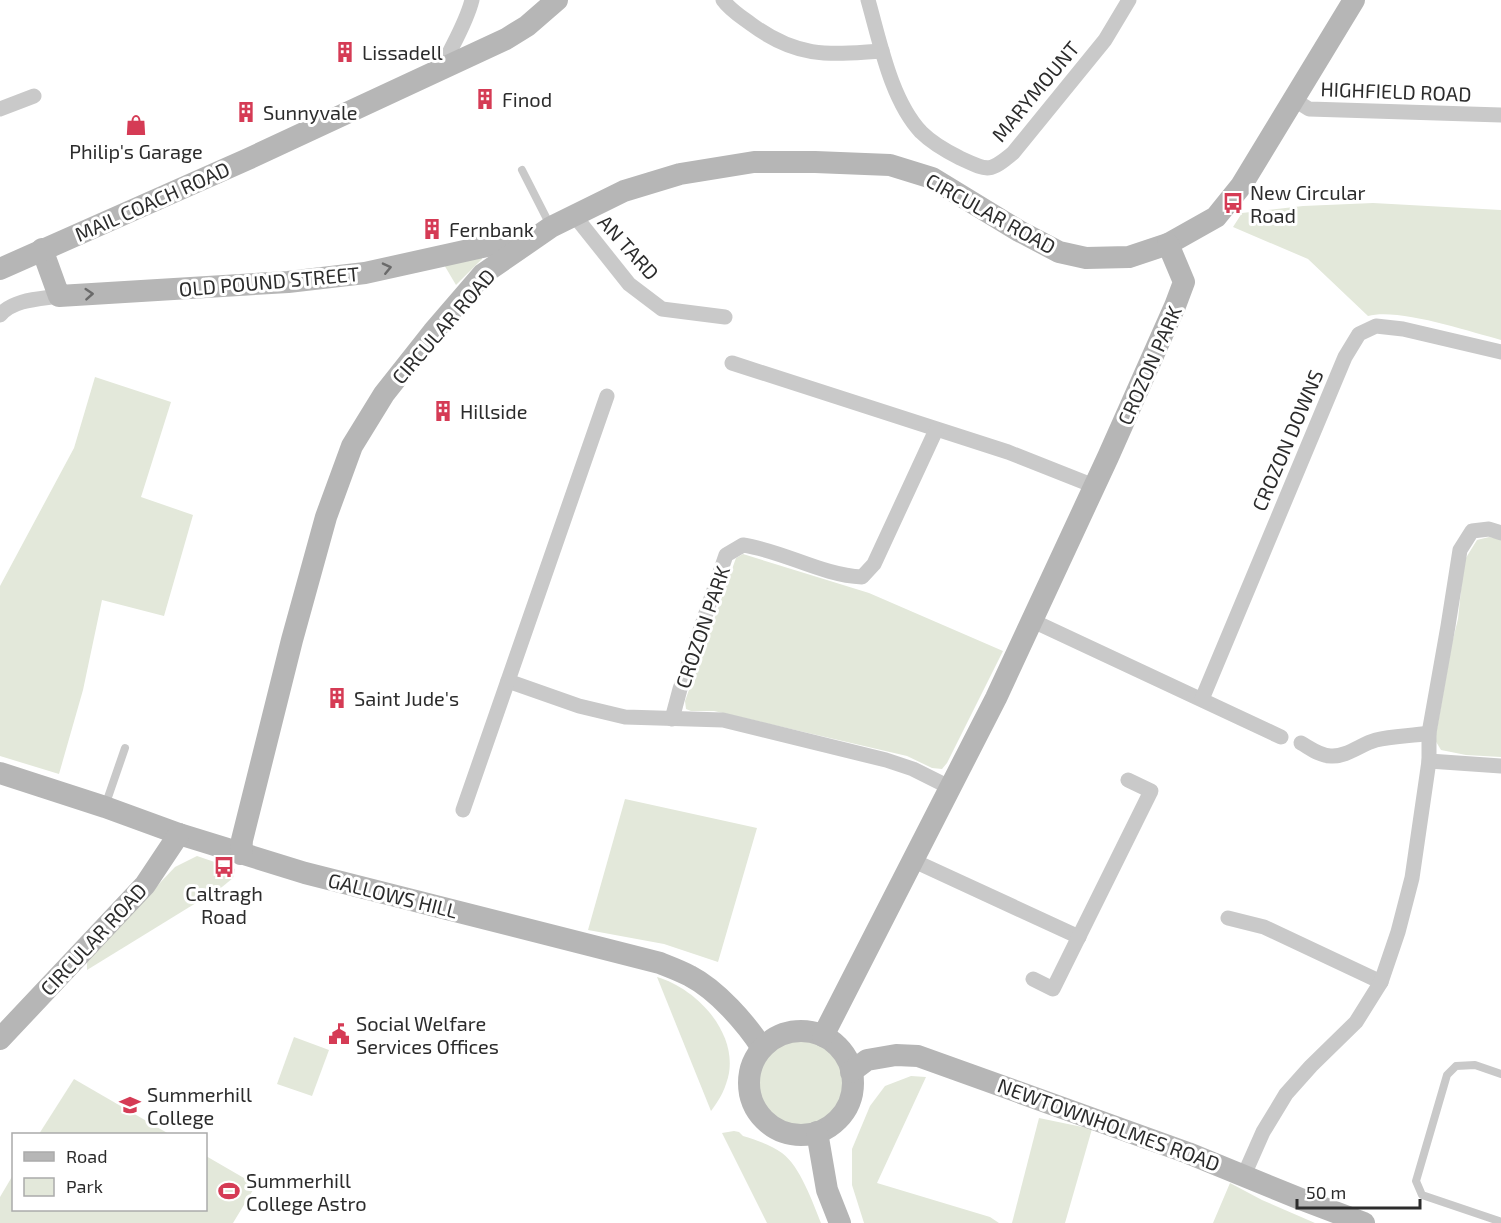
<svg xmlns="http://www.w3.org/2000/svg" width="1501" height="1223" viewBox="0 0 1501 1223" font-family="'Exo 2',sans-serif">
<rect width="100%" height="100%" fill="#fff"/>
<!-- green -->
<g fill="#e3e8da">
<path d="M 1373,203 L 1501,210 L 1501,340 C 1467,331 1399,308 1368,316 L 1308,259 L 1233,227 L 1242,213 L 1303,206 Z"/>
<path d="M 482,256 L 482,259 L 456,285 L 443,263 Z"/>
<path d="M 95,377 L 171,402 L 141,497 L 193,515 L 164,616 L 102,600 L 83,690 L 59,774 L 0,756 L 0,586 L 74,448 Z"/>
<path d="M 1489,537 L 1501,539 L 1501,757 L 1466,755 L 1441,750 L 1435,740 L 1452,643 L 1458,619 L 1464,561 L 1477,540 Z"/>
<path d="M 743,554 L 869,593 L 1003,651 L 947,763 L 942,769 L 932,768 L 907,756 L 740,717 L 714,711 L 691,711 L 686,709 L 685,701 L 736,558 Z"/>
<path d="M 625,799 L 757,828 L 718,962 L 664,944 L 588,930 Z"/>
<path d="M 197,856 L 235,869 L 233,878 L 222,887 L 87,970 L 87,960 L 175,867 Z"/>
<path d="M 657,977 C 695,988 736,1030 729,1073 C 726,1088 720,1099 711,1111 Z"/>
<path d="M 294,1037 L 329,1050 L 312,1096 L 277,1084 Z"/>
<circle cx="800" cy="1083" r="44"/>
<path d="M 911,1076 L 926,1077 L 877,1183 L 990,1217 L 999,1223 L 864,1223 L 852,1185 L 852,1149 L 870,1106 L 885,1086 Z"/>
<path d="M 74,1079 L 169,1134 L 39,1134 Z"/>
<path d="M 1039,1118 L 1092,1129 L 1065,1223 L 1012,1223 Z"/>
<path d="M 734,1131 L 739,1132 L 743,1136 C 756,1140 771,1145 782,1153 C 800,1166 813,1203 821,1223 L 767,1223 L 722,1133 Z"/>
<path d="M 206,1156 L 256,1185 L 233,1223 L 0,1223 L 0,1197 L 13,1175 L 14,1210 L 206,1210 Z"/>
<path d="M 1230,1183 L 1262,1200 L 1315,1223 L 1213,1223 Z"/>
</g>
<g fill="none" stroke-linecap="round" stroke-linejoin="round">
<!-- lane -->
<g stroke="#c9c9c9" stroke-width="8">
<path d="M 522,170 L 550,225"/>
<path d="M 105,806 L 125,748"/>
<path d="M 1499,1221 L 1422,1195 L 1416,1181 L 1447,1075 L 1456,1066 L 1475,1065 L 1501,1074"/>
</g>
<!-- street -->
<g stroke="#c9c9c9" stroke-width="15">
<path d="M 723,0 C 730,10 740,16 751,24 C 797,58 827,55 882,51"/>
<path d="M 868,0 C 880,42 891,100 921,132 C 931,142 948,152 960,158 C 988,171 989,173 1013,153 L 1105,40 L 1129,0"/>
<path d="M 442,68 C 452,45 466,24 472,0"/>
<path d="M 1293,99 L 1309,109 L 1501,115"/>
<path d="M 0,109 L 34,96"/>
<path d="M 574,215 L 629,284 L 662,309 L 725,317"/>
<path d="M 0,315 C 14,299 40,299 59,296"/>
<path d="M 732,363 L 1008,452 L 1094,486"/>
<path d="M 1033,621 L 1281,737"/>
<path d="M 508,681 L 579,706 L 625,717 L 723,720 L 886,760 L 913,769 L 951,788"/>
<path d="M 1202,699 L 1345,357 L 1359,334 L 1376,326 L 1403,329 L 1501,352"/>
<path d="M 672,719 L 680,689 L 726,555 L 743,545 C 784,551 821,575 862,577 L 874,564 L 936,430"/>
<path d="M 1301,743 C 1310,748 1320,756 1331,756 C 1347,757 1361,744 1376,740 C 1393,736 1412,736 1429,733"/>
<path d="M 1429,761 L 1501,766"/>
<path d="M 463,810 L 607,396"/>
<path d="M 912,860 L 1079,937"/>
<path d="M 1228,918 L 1264,927 L 1381,982"/>
<path d="M 1033,979 L 1053,989 L 1151,791 L 1128,780"/>
<path d="M 1244,1175 L 1263,1132 L 1286,1094 L 1311,1066 L 1356,1022 L 1381,982 L 1398,932 L 1412,878 L 1429,761 L 1429,733 L 1448,626 L 1460,550 L 1472,531 L 1489,529 L 1501,533"/>
</g>
<!-- secondary -->
<g stroke="#b6b6b6" stroke-width="22">
<path d="M 42,249 L 59,296 L 288,282 L 365,273 L 496,244 L 526,243"/>
<path d="M 0,269 L 248,159 L 506,39 L 527,26 L 557,0"/>
<path d="M 0,773 L 105,807 L 179,834 L 305,873 L 660,963 C 670,967 681,971 690,976 C 717,990 746,1023 762,1048"/>
<path d="M 241,854 L 242,840 L 292,640 L 326,517 L 352,446 L 384,394 L 433,332 L 483,274 L 551,227 L 624,191 L 680,174 L 754,162 L 815,162 L 890,165 L 932,178 L 1019,231 L 1059,252 L 1086,258 L 1129,257 L 1168,244 L 1216,217 L 1241,186 L 1354,0"/>
<circle cx="801" cy="1083" r="52"/>
<path d="M 823,1036 L 996,698 L 1108,457 L 1175,306 L 1184,282 L 1168,244"/>
<path d="M 0,1039 L 145,885 L 179,834"/>
<path d="M 851,1072 L 867,1060 L 896,1055 L 918,1056 L 1188,1153 L 1303,1200 L 1364,1223"/>
<path d="M 817,1132 L 827,1190 L 840,1223"/>
</g>
</g>
<!-- one-way arrows -->
<defs><path id="oneway-chevron" d="M-2-3.5L2.5 0L-2 3.5" fill="none" stroke-width="1.6" stroke-linecap="round" stroke-linejoin="round" transform="scale(1.5)"/></defs>
<g stroke="#6a6a6a">
<use href="#oneway-chevron" transform="translate(387 268) rotate(-13)"/>
<use href="#oneway-chevron" transform="translate(89 294) rotate(-4)"/>
</g>
<!-- icons -->
<defs>
<symbol id="building-bare" viewBox="-9 -9 18 18"><path d="M-4-6H4V6H1V3H-1V6H-4ZM-2.5-4.3h1.7v1.8h-1.7ZM.8-4.3h1.7v1.8H.8ZM-2.5-1h1.7V.8h-1.7ZM.8-1h1.7V.8H.8Z" fill="#d53b55" stroke="#fff" stroke-width="2.5" paint-order="stroke"/></symbol>
<symbol id="shop-bare" viewBox="-9 -9 18 18"><path d="M-5-2.5h2.3a2.7 3.5 0 0 1 5.4 0H5L5.5 6h-11ZM-1.5-2.5h3a1.5 2.3 0 0 0-3 0Z" fill="#d53b55" stroke="#fff" stroke-width="2.5" paint-order="stroke"/></symbol>
<symbol id="bus-bare" viewBox="-9 -9 18 18"><path d="M-5-6H5V4H4V6H2V4H-2V6H-4V4H-5ZM-3.5-4V0h7V-4ZM-3.5 1.2v1.5H-2V1.2ZM2 1.2v1.5H3.5V1.2Z" fill="#d53b55" stroke="#fff" stroke-width="2.5" paint-order="stroke"/></symbol>
<symbol id="civic-bare" viewBox="-9 -9 18 18"><path d="M-.6-6.5H3V-4.5H.6V-3L4-1V1h2V6H-6V1h2V-1L-.6-3ZM-1.2 2.5V6h2.4V2.5Z" fill="#d53b55" stroke="#fff" stroke-width="2.5" paint-order="stroke"/></symbol>
<symbol id="school-bare" viewBox="-9 -9 18 18"><path d="M0-5L7-2L0 1L-7-2ZM-4 1L0 2.5L4 1V4Q0 6-4 4Z" fill="#d53b55" stroke="#fff" stroke-width="2.5" paint-order="stroke"/></symbol>
<symbol id="stadium-bare" viewBox="-9 -9 18 18"><path d="M0-5a6.5 5 0 1 0 0 10a6.5 5 0 1 0 0-10ZM-3.5-1.8h7v3.6h-7Z" fill="#d53b55" stroke="#fff" stroke-width="2.5" paint-order="stroke"/></symbol>
</defs>
<g fill-rule="evenodd">
<use href="#building-bare" x="330" y="37" width="30" height="30"/>
<use href="#building-bare" x="470" y="84" width="30" height="30"/>
<use href="#building-bare" x="231" y="97" width="30" height="30"/>
<use href="#shop-bare" x="121" y="110" width="30" height="30"/>
<use href="#bus-bare" x="1218" y="188" width="30" height="30"/>
<use href="#building-bare" x="417" y="214" width="30" height="30"/>
<use href="#building-bare" x="428" y="396" width="30" height="30"/>
<use href="#building-bare" x="322" y="683" width="30" height="30"/>
<use href="#bus-bare" x="209" y="852" width="30" height="30"/>
<use href="#civic-bare" x="324" y="1019" width="30" height="30"/>
<use href="#school-bare" x="115" y="1090" width="30" height="30"/>
<use href="#stadium-bare" x="214" y="1176" width="30" height="30"/>
</g>
<g text-anchor="middle" dominant-baseline="central" stroke-width="6" stroke-linejoin="round" paint-order="stroke">
<!-- poi labels -->
<g font-size="20" fill="#2c2c2c" stroke="#fff" text-anchor="start">
<text x="362" y="52">Lissadell</text>
<text x="502" y="99">Finod</text>
<text x="263" y="112">Sunnyvale</text>
<text x="136" y="151" text-anchor="middle">Philip's Garage</text>
<text x="1250" y="192">New Circular<tspan x="1250" dy="23">Road</tspan></text>
<text x="449" y="229">Fernbank</text>
<text x="460" y="411">Hillside</text>
<text x="354" y="698">Saint Jude's</text>
<text x="224" y="893" text-anchor="middle">Caltragh<tspan x="224" dy="23">Road</tspan></text>
<text x="356" y="1023">Social Welfare<tspan x="356" dy="23">Services Offices</tspan></text>
<text x="147" y="1094">Summerhill<tspan x="147" dy="23">College</tspan></text>
<text x="246" y="1180">Summerhill<tspan x="246" dy="23">College Astro</tspan></text>
</g>
<!-- street labels -->
<g font-size="20" fill="#2c2c2c" stroke="#fff">
<text transform="translate(1035 91) rotate(-50)">MARYMOUNT</text>
<text transform="translate(1396 91) rotate(2)">HIGHFIELD ROAD</text>
<text transform="translate(152 201) rotate(-24)">MAIL COACH ROAD</text>
<text transform="translate(991 213) rotate(29)">CIRCULAR ROAD</text>
<text transform="translate(629 247) rotate(48)">AN TARD</text>
<text transform="translate(269 281) rotate(-5)">OLD POUND STREET</text>
<text transform="translate(443 326) rotate(-49)">CIRCULAR ROAD</text>
<text transform="translate(1149 365) rotate(-66)">CROZON PARK</text>
<text transform="translate(1287 440) rotate(-67)">CROZON DOWNS</text>
<text transform="translate(702 627) rotate(-71)">CROZON PARK</text>
<text transform="translate(393 895) rotate(14)">GALLOWS HILL</text>
<text transform="translate(93 939) rotate(-47)">CIRCULAR ROAD</text>
<text transform="translate(1109 1124) rotate(20)">NEWTOWNHOLMES ROAD</text>
</g>
</g>
<!-- legend -->
<rect x="12" y="1133" width="195" height="78" fill="#ffffff" stroke="#ababab" stroke-width="1.5"/>
<rect x="24" y="1152" width="30" height="9" fill="#b6b6b6" stroke="#ababab" stroke-width="1.5"/>
<text x="66" y="1163" font-size="18" fill="#2c2c2c">Road</text>
<rect x="24" y="1178" width="30" height="18" fill="#e3e8da" stroke="#ababab" stroke-width="1.5"/>
<text x="66" y="1193" font-size="18" fill="#2c2c2c">Park</text>
<!-- scale -->
<path d="M1297 1199v9h123v-9" fill="none" stroke="#2c2c2c" stroke-width="3"/>
<text x="1306" y="1199" font-size="18" fill="#2c2c2c" stroke="#ffffff" stroke-width="4.5" paint-order="stroke">50 m</text>
</svg>
